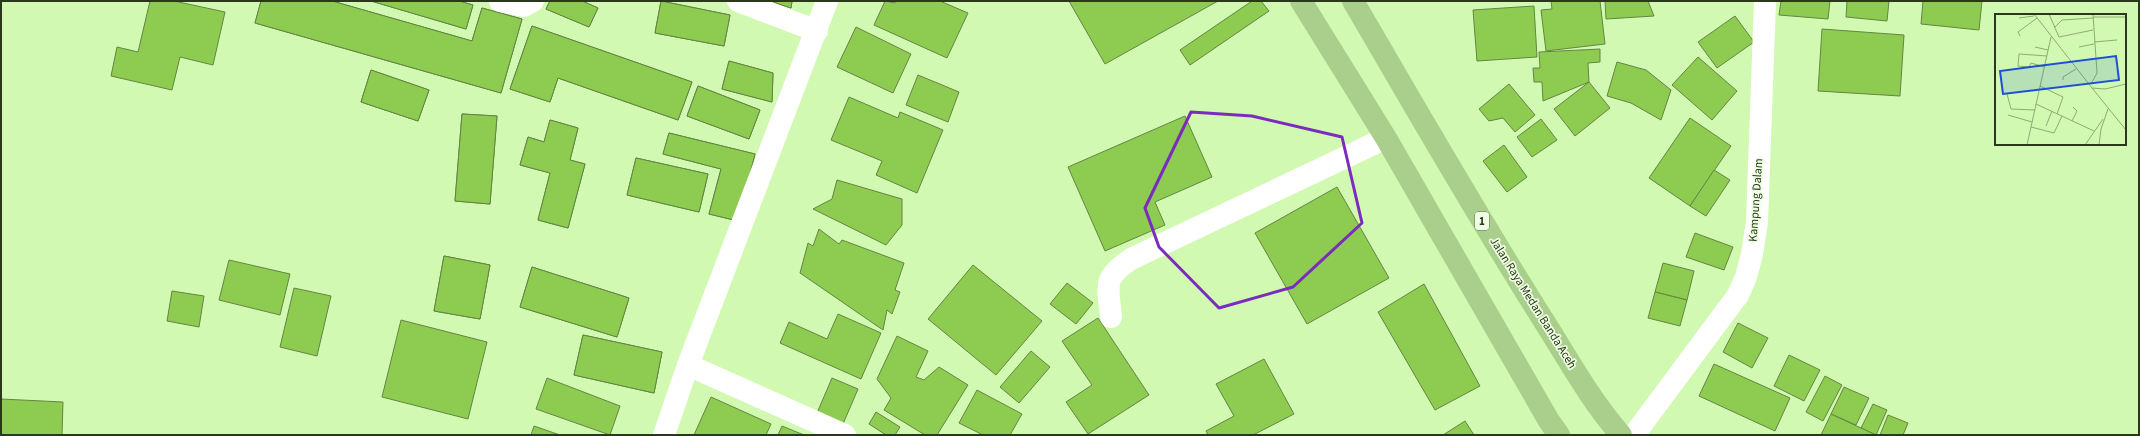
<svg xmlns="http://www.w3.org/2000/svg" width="2140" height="436" viewBox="0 0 2140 436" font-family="'Source Sans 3',sans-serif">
<rect width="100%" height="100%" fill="#d2f9b1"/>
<!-- building -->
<g fill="#8ecb51" stroke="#638643">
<path d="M 150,1 L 174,1 L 225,12 L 213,65 L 180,57 L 172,90 L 111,76 L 117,47 L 138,52 Z"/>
<path d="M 261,1 L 332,1 L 472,41 L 482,8 L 522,19 L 501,93 L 255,23 Z"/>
<path d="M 261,1 L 332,1 L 472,41 L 482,8 L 522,19 L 501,93 L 255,23 Z"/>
<path d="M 371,1 L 459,1 L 473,5 L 466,29 Z"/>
<path d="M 371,1 L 459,1 L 473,5 L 466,29 Z"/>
<path d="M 550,1 L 582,1 L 598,8 L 589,27 L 546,9 Z"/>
<path d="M 550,1 L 582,1 L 598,8 L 589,27 L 546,9 Z"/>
<path d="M 661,1 L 730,15 L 724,46 L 655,33 Z"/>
<path d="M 661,1 L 730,15 L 724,46 L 655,33 Z"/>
<path d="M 770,1 L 792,1 L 791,8 Z"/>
<path d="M 770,1 L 792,1 L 791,8 Z"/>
<path d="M 885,1 L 895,3 L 895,1 L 940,1 L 968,13 L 947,58 L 874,25 Z"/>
<path d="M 1069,1 L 1218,1 L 1105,64 Z"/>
<path d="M 1252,1 L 1261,1 L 1269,11 L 1190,65 L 1180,50 Z"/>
<path d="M 1551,1 L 1600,1 L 1605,44 L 1546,51 L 1541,10 L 1552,9 Z"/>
<path d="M 1605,1 L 1648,1 L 1654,16 L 1606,19 Z"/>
<path d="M 1781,1 L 1830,1 L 1828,19 L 1779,15 Z"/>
<path d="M 1847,1 L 1889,1 L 1887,21 L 1846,17 Z"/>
<path d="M 1923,1 L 1982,1 L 1979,30 L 1921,24 Z"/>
<path d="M 1534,6 L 1537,57 L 1477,61 L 1473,10 Z"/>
<path d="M 1735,16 L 1754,42 L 1717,68 L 1698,42 Z"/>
<path d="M 532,26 L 692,82 L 678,120 L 558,78 L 550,102 L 510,89 Z"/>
<path d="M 532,26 L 692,82 L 678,120 L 558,78 L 550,102 L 510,89 Z"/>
<path d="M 856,27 L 911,54 L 893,93 L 837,67 Z"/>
<path d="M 1822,29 L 1904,35 L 1900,96 L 1818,91 Z"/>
<path d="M 1600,49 L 1600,62 L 1588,63 L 1589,82 L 1543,101 L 1542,82 L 1534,82 L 1533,68 L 1540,68 L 1539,52 Z"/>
<path d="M 1698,57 L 1737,91 L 1712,120 L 1672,85 Z"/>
<path d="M 729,61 L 773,73 L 772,102 L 722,89 Z"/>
<path d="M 729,61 L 773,73 L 772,102 L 722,89 Z"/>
<path d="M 1617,62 L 1646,70 L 1671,90 L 1661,120 L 1631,103 L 1607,96 Z"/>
<path d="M 371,70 L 429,90 L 418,121 L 361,102 Z"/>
<path d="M 371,70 L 429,90 L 418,121 L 361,102 Z"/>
<path d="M 918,75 L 959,92 L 948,122 L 906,105 Z"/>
<path d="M 1589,82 L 1610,108 L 1575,136 L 1554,109 Z"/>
<path d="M 1509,84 L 1535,115 L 1515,132 L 1503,118 L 1489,121 L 1479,109 Z"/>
<path d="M 698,86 L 760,110 L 749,139 L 687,116 Z"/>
<path d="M 698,86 L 760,110 L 749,139 L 687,116 Z"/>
<path d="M 849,97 L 898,118 L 900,112 L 943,130 L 917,193 L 876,175 L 882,161 L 831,140 Z"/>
<path d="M 462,114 L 497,116 L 490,204 L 455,201 Z"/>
<path d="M 462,114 L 497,116 L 490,204 L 455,201 Z"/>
<path d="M 1185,116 L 1212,177 L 1155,202 L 1165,225 L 1105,251 L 1068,167 Z"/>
<path d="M 1690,118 L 1731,146 L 1690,206 L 1649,178 Z"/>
<path d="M 1541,119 L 1557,140 L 1532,157 L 1517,137 Z"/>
<path d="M 550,120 L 578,128 L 570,160 L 585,164 L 568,228 L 538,220 L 550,173 L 520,165 L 528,137 L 544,142 Z"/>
<path d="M 550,120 L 578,128 L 570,160 L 585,164 L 568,228 L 538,220 L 550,173 L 520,165 L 528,137 L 544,142 Z"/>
<path d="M 669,133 L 755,154 L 738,221 L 709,214 L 721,169 L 663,154 Z"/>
<path d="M 669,133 L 755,154 L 738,221 L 709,214 L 721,169 L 663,154 Z"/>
<path d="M 1504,145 L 1527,177 L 1507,192 L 1483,161 Z"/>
<path d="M 636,158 L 708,174 L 699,212 L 627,195 Z"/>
<path d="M 636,158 L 708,174 L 699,212 L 627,195 Z"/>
<path d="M 1714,170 L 1730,180 L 1706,216 L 1690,206 Z"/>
<path d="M 837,180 L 902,199 L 902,225 L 886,245 L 813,209 L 832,199 Z"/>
<path d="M 1337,187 L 1389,278 L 1307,324 L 1255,233 Z"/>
<path d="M 819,229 L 839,244 L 842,240 L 904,263 L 895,290 L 900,292 L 892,314 L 887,310 L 883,330 L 800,273 L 808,243 L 813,246 Z"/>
<path d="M 1695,233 L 1733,247 L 1724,270 L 1686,257 Z"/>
<path d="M 444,256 L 490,265 L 480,319 L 434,311 Z"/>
<path d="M 444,256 L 490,265 L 480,319 L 434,311 Z"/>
<path d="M 229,260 L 290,274 L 280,315 L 219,300 Z"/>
<path d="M 1663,263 L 1694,271 L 1687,300 L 1655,292 Z"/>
<path d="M 973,265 L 1042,321 L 996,375 L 928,319 Z"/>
<path d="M 532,267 L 629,298 L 617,337 L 520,307 Z"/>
<path d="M 532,267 L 629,298 L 617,337 L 520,307 Z"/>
<path d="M 1067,283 L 1093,303 L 1076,324 L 1050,304 Z"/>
<path d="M 1424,284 L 1480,386 L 1435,410 L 1378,312 Z"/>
<path d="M 294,288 L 331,296 L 317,356 L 280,347 Z"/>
<path d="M 172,291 L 204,296 L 199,327 L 167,321 Z"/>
<path d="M 1655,292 L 1687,300 L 1680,326 L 1648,318 Z"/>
<path d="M 838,314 L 881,333 L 861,379 L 780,343 L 789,322 L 827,339 Z"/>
<path d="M 1098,318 L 1149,395 L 1088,434 L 1066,402 L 1092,385 L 1062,341 Z"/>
<path d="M 401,320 L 487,342 L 468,419 L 382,397 Z"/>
<path d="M 1738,323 L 1768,338 L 1752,368 L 1723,352 Z"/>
<path d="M 583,335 L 662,352 L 654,393 L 574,375 Z"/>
<path d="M 583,335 L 662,352 L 654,393 L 574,375 Z"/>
<path d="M 897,336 L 928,351 L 916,377 L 924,380 L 939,367 L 968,385 L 937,435 L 925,435 L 884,410 L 891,398 L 877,379 Z"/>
<path d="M 1031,351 L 1050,367 L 1019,403 L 1000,387 Z"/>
<path d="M 1789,355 L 1820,370 L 1804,401 L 1774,386 Z"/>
<path d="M 1264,359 L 1294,414 L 1253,435 L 1208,435 L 1206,431 L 1234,416 L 1216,384 Z"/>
<path d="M 1714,364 L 1790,398 L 1775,431 L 1699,396 Z"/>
<path d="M 1825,376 L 1842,385 L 1823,421 L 1806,412 Z"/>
<path d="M 547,378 L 620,406 L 610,435 L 536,409 Z"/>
<path d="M 832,378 L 858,389 L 843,424 L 817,413 Z"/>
<path d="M 1844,387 L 1869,398 L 1856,425 L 1831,414 Z"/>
<path d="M 977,390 L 1022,414 L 1010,435 L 983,435 L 959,423 Z"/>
<path d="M 711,397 L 771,424 L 766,435 L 694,435 Z"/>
<path d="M 1,399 L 63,402 L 62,435 L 1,435 Z"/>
<path d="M 1873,404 L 1887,410 L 1876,435 L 1861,428 Z"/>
<path d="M 876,412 L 900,427 L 895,435 L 886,435 L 869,424 Z"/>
<path d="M 1831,414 L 1876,435 L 1821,435 Z"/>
<path d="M 1888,415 L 1908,423 L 1903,435 L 1880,435 Z"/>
<path d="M 1465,421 L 1474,435 L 1443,435 Z"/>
<path d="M 534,426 L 560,435 L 531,435 Z"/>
<path d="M 782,426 L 804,435 L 778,435 Z"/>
</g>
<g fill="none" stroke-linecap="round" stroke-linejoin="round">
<!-- street -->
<g stroke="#fff" stroke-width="22">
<path d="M 500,1 L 524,6 L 533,1"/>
<path d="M 738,1 L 817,31"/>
<path d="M 1111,317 C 1108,284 1102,279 1131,259 L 1386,138"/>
<path d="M 688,365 L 845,435"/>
<path d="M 664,435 L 688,365 L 827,1"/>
<path d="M 1634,435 L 1738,295 L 1746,277 L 1752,254 L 1757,222 L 1765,1"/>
</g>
<!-- highway -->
<g stroke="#aace8b" stroke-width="22">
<path d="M 1301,1 L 1386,138 L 1549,421 L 1559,435"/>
<path d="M 1353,1 C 1415,107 1476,214 1542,318 C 1567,357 1590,400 1621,435"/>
</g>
</g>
<!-- marked area -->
<path fill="none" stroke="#7b2cbf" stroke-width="3" stroke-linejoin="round" d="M 1191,112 L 1252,116 L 1342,137 L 1362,223 L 1293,287 L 1219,308 L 1159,247 L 1145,208 Z"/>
<g text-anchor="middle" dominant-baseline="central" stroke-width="3.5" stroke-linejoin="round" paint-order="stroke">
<!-- shield labels -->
<rect fill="#eefee2" stroke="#647357" stroke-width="1" x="1475" y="212" width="14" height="18" rx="3"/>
<g font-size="11" font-weight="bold" fill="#29371b">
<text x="1482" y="221">1</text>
</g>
<!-- street labels -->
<g font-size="12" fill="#29371b" stroke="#eefee2">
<text transform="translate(1756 200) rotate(-86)">Kampung Dalam</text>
<text transform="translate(1533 303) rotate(58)">Jalan Raya Medan Banda Aceh</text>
</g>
</g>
<!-- overview -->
<g transform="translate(1995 14)">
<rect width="131" height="131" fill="#d2f9b1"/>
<path fill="none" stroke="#8eab75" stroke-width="1" d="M 39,0 L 97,74 L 110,75 L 131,70M 54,0 L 64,23 L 98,16M 98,3 L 131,3M 24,4 L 39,2M 59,14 L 67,6 L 98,4M 25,22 L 23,18 L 42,4M 99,28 L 122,26M 40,33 L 53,36M 84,33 L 99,30M 50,53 L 36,49 L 34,53 L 23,52 L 24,40 L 52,42M 68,66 L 68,63 L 81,55M 96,70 L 102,59 L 98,0M 45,72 L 68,83 L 62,100M 97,74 L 131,116M 12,80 L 16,95 L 40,96M 41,90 L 99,117M 13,101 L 37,108M 77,107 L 82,97 L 78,93M 51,112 L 57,97M 36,113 L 59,119 L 67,102M 32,131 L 56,23M 90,131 L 108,105M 104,131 L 106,115 L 113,95"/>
<path fill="#1d4ed8" fill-opacity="0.15" stroke="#1d4ed8" stroke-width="2" d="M 121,42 L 124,66 L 8,80 L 5,57 Z"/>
<rect width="131" height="131" fill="none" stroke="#29371b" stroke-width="2"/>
</g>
<!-- border -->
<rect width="2140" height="436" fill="none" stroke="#29371b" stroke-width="4"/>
</svg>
